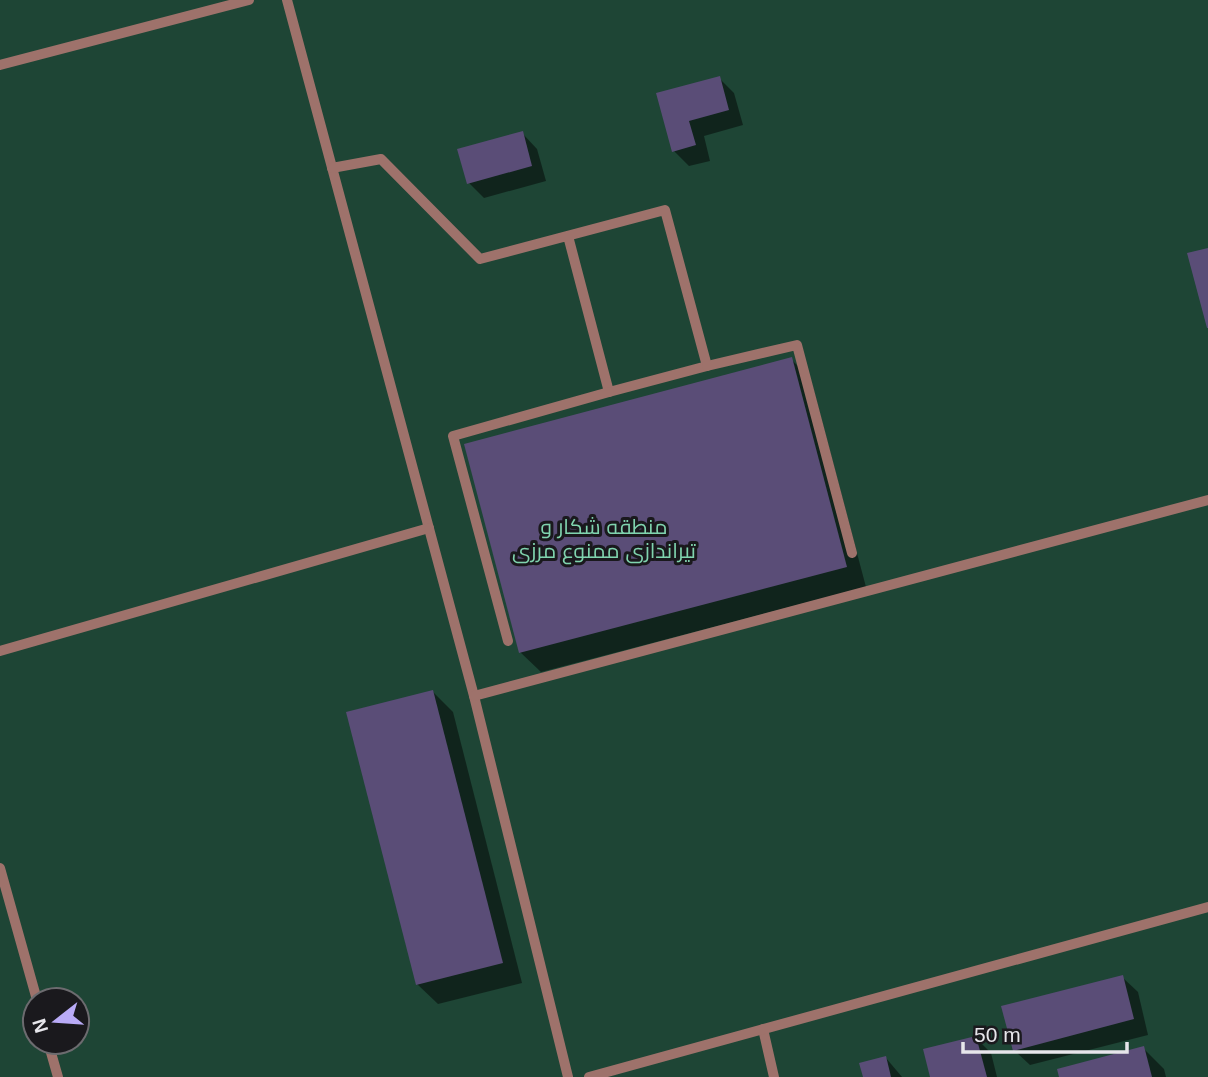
<svg xmlns="http://www.w3.org/2000/svg" width="1208" height="1077" viewBox="0 0 1208 1077" font-family="Helvetica,Cairo,sans-serif">
<rect width="100%" height="100%" fill="#333138"/>
<!-- green -->
<path fill="#1e4535" fill-rule="evenodd" d="M 0,0 L 1208,0 L 1208,1077 L 0,1077 ZM 35,1000 L 77,1000 L 77,1042 L 35,1042 Z"/>
<!-- shadow -->
<g fill="#0007">
<path d="M 719,78 L 734,93 L 743,125 L 704,136 L 710,161 L 689,166 L 674,151 L 659,94 Z"/>
<path d="M 522,133 L 537,149 L 546,181 L 484,198 L 469,183 Z"/>
<path d="M 791,359 L 811,380 L 866,587 L 541,672 L 520,652 Z"/>
<path d="M 433,692 L 453,712 L 522,983 L 438,1004 L 417,984 Z"/>
<path d="M 1122,977 L 1138,992 L 1148,1035 L 1030,1065 L 1014,1050 Z"/>
<path d="M 976,1038 L 991,1053 L 997,1077 L 932,1077 Z"/>
<path d="M 1143,1048 L 1164,1069 L 1166,1077 L 1060,1077 Z"/>
<path d="M 886,1058 L 902,1077 L 864,1077 Z"/>
</g>
<!-- building -->
<g fill="#5a4d77">
<path d="M 720,76 L 729,110 L 689,121 L 696,145 L 672,152 L 656,93 Z"/>
<path d="M 523,131 L 532,166 L 467,184 L 457,149 Z"/>
<path d="M 1208,248 L 1208,328 L 1207,328 L 1187,253 Z"/>
<path d="M 792,357 L 847,567 L 519,653 L 464,444 Z"/>
<path d="M 433,690 L 503,963 L 416,985 L 346,712 Z"/>
<path d="M 1123,975 L 1134,1019 L 1013,1051 L 1001,1006 Z"/>
<path d="M 976,1036 L 987,1077 L 930,1077 L 923,1049 Z"/>
<path d="M 1144,1046 L 1152,1077 L 1059,1077 L 1057,1069 Z"/>
<path d="M 886,1056 L 891,1077 L 863,1077 L 859,1063 Z"/>
</g>
<g fill="none" stroke-linecap="round" stroke-linejoin="round">
<!-- lane -->
<g stroke="#9e726b" stroke-width="10">
<path d="M 287,0 L 474,696 L 568,1077"/>
<path d="M 0,65 L 249,0"/>
<path d="M 332,168 L 381,159 L 480,259 L 665,210 L 707,366 L 609,392 L 568,236"/>
<path d="M 707,366 L 797,345 L 852,553"/>
<path d="M 508,641 L 453,436 L 609,392"/>
<path d="M 0,651 L 429,528"/>
<path d="M 474,696 L 1208,500"/>
<path d="M 0,868 L 37,1000"/>
<path d="M 763,1029 L 774,1077"/>
<path d="M 48,1042 L 58,1077"/>
<path d="M 589,1077 L 1208,907"/>
</g>
</g>
<g text-anchor="middle" dominant-baseline="central" stroke-width="6" stroke-linejoin="round" paint-order="stroke">
<!-- park labels -->
<g font-size="21" fill="#80d4af" stroke="#1a191d">
<text x="604" y="526">منطقه شکار و<tspan x="604" dy="24">تیراندازی ممنوع مرزی</tspan></text>
</g>
</g>
<!-- north arrow -->
<g transform="translate(56 1021) rotate(253)"><circle r="33" fill="#1a191d" stroke="#6c6b6f" stroke-width="2"/>
<path d="M0-5L12 26L0 18L-12 26Z" fill="#b9abf7"/>
<text y="-10" font-size="19" font-weight="bold" text-anchor="middle" fill="#e7e6eb">N</text>
</g>
<!-- scale -->
<path d="M963 1042v10h164v-10" fill="none" stroke="#e7e6eb" stroke-width="3.5"/>
<text x="974" y="1042" font-size="21" fill="#e7e6eb" stroke="#1a191d" stroke-width="5" paint-order="stroke">50 m</text>
</svg>
